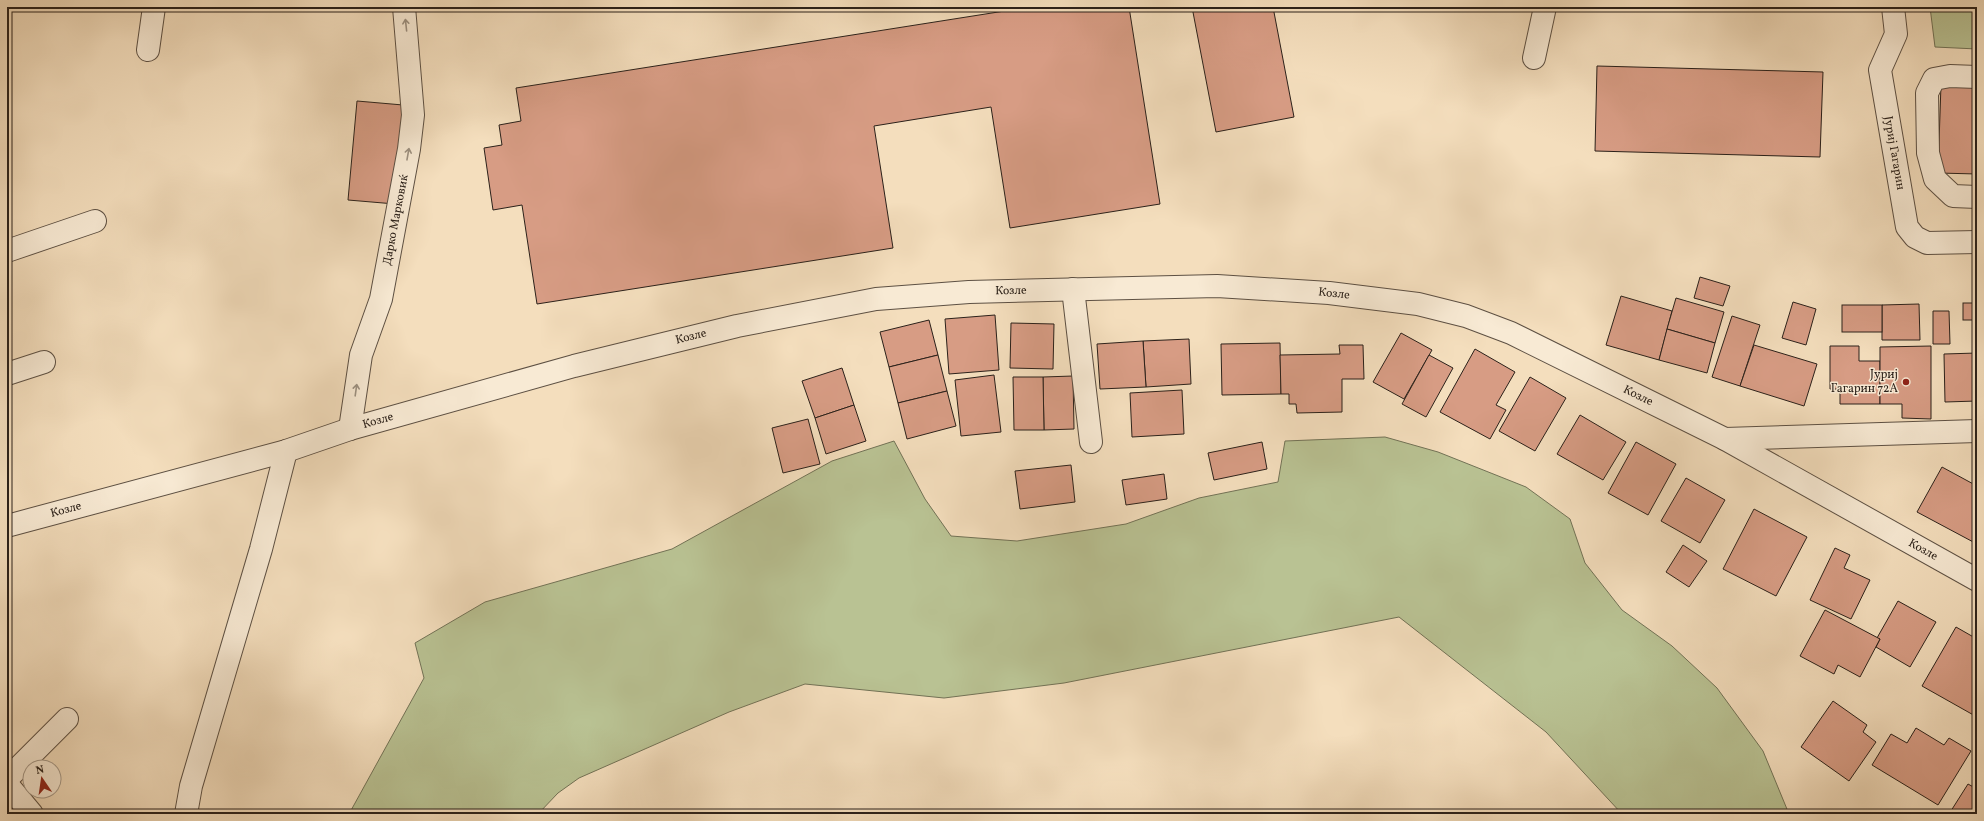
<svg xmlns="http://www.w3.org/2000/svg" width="1984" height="821" viewBox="0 0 1984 821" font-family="Vollkorn,serif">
<rect width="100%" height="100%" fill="#f4debd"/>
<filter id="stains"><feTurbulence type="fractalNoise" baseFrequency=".005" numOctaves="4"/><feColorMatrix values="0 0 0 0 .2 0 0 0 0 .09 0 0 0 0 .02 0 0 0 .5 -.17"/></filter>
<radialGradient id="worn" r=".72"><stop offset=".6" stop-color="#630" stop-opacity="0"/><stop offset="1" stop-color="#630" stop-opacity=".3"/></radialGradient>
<!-- green -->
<g fill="#b9c293" stroke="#727256">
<path d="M 1930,7 L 1977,7 L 1977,49 L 1935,47 Z"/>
<path d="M 1385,437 L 1438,452 L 1526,487 L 1570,519 L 1585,563 L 1622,610 L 1672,646 L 1717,688 L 1763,751 L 1789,814 L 1622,814 L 1546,732 L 1399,617 L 1064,683 L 944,698 L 805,684 L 729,712 L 579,778 L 558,793 L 538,814 L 349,814 L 424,678 L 415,643 L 485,602 L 672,549 L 832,461 L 894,441 L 925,499 L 951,536 L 1017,541 L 1126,524 L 1199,498 L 1278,482 L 1285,441 Z"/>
</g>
<!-- building -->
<g fill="#d79c84" stroke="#2b211a">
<path d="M 1030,7 L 1129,7 L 1160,204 L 1010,228 L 991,107 L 874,126 L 893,248 L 537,304 L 522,205 L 493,210 L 484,148 L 502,145 L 499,125 L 521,121 L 516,88 Z"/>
<path d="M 1192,7 L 1273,7 L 1294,117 L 1216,132 Z"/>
<path d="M 1597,66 L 1823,72 L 1820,157 L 1595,151 Z"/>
<path d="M 1941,84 L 1977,85 L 1977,174 L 1938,173 Z"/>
<path d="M 357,101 L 403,105 L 395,204 L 348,200 Z"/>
<path d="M 1700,277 L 1730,286 L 1723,306 L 1694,298 Z"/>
<path d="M 1621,296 L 1672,311 L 1659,360 L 1606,345 Z"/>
<path d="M 1676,298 L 1724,312 L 1715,343 L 1667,329 Z"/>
<path d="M 1793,302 L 1816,309 L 1806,345 L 1782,338 Z"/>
<rect x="1963" y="303" width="14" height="17"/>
<path d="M 1919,304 L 1920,340 L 1882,340 L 1882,305 Z"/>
<rect x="1842" y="305" width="40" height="27"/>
<path d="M 1933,311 L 1949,311 L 1950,344 L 1933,344 Z"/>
<path d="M 995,315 L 999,370 L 949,374 L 945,319 Z"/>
<path d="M 1732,316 L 1760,325 L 1740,386 L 1712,377 Z"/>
<path d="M 929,320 L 938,355 L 889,367 L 880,332 Z"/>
<path d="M 1011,323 L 1054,324 L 1053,369 L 1010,368 Z"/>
<path d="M 1667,329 L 1715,343 L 1707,373 L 1659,360 Z"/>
<path d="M 1401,333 L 1432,350 L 1404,399 L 1373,382 Z"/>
<path d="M 1189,339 L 1191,384 L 1146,387 L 1143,341 Z"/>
<path d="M 1143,341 L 1146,387 L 1100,389 L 1097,344 Z"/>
<path d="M 1280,343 L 1281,394 L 1222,395 L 1221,344 Z"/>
<path d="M 1339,345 L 1363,345 L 1364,379 L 1342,379 L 1342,412 L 1297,413 L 1296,404 L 1289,404 L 1289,394 L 1281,394 L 1280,355 L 1340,354 Z"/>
<path d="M 1754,345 L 1817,364 L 1804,406 L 1740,386 Z"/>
<path d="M 1830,346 L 1859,346 L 1859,361 L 1880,361 L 1880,404 L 1840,404 L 1840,389 L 1830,389 Z"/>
<path d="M 1931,346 L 1931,419 L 1902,418 L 1902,404 L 1880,404 L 1880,347 Z"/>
<path d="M 1475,349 L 1515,372 L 1496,405 L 1506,410 L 1490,439 L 1440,412 Z"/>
<path d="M 1977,353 L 1977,401 L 1945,402 L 1944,354 Z"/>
<path d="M 938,355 L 947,391 L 898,403 L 889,367 Z"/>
<path d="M 1429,355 L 1453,368 L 1426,417 L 1402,404 Z"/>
<path d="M 842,368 L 854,405 L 815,418 L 802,381 Z"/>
<path d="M 994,375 L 1001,432 L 961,436 L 955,380 Z"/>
<path d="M 1073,376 L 1074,429 L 1044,430 L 1043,377 Z"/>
<path d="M 1013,377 L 1043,377 L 1044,430 L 1014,430 Z"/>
<path d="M 1530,377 L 1566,398 L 1535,451 L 1499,431 Z"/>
<path d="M 1182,390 L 1184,434 L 1132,437 L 1130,393 Z"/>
<path d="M 947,391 L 956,426 L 907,439 L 898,403 Z"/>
<path d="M 854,405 L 866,441 L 826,454 L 815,418 Z"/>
<path d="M 1580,415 L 1626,442 L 1603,480 L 1557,454 Z"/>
<path d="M 808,419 L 820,464 L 783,473 L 772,428 Z"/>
<path d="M 1262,442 L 1267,469 L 1214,480 L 1208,453 Z"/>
<path d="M 1636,442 L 1676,464 L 1648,515 L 1608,493 Z"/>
<path d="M 1071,465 L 1075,502 L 1020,509 L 1015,471 Z"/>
<path d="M 1942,467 L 1977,486 L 1977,544 L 1917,512 Z"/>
<path d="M 1164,474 L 1167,499 L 1126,505 L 1122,480 Z"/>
<path d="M 1686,478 L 1725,500 L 1700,543 L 1661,521 Z"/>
<path d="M 1754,509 L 1807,537 L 1776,596 L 1723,569 Z"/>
<path d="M 1683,545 L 1707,561 L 1689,587 L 1666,572 Z"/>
<path d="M 1835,548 L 1850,555 L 1844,568 L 1870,580 L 1851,619 L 1810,600 Z"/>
<path d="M 1898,601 L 1936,622 L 1910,667 L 1876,647 L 1880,639 L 1877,638 Z"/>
<path d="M 1825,610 L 1880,639 L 1860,677 L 1838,665 L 1834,674 L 1800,656 Z"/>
<path d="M 1956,627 L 1977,639 L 1977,717 L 1922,686 Z"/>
<path d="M 1833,701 L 1867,725 L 1863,732 L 1876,742 L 1849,781 L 1801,747 Z"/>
<path d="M 1916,728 L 1944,745 L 1949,738 L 1971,751 L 1938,805 L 1872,765 L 1891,734 L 1907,743 Z"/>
<path d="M 1968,784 L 1977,789 L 1977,807 L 1973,814 L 1949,814 Z"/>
</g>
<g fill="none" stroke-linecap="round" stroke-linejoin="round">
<defs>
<g id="minor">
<path d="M 1893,7 L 1896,34 L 1880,70 L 1907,227 L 1915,237 L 1927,243 L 1977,242"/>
<path d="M 148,50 L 154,7"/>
<path d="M 1534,58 L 1545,7"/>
<path d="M 1977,77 L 1950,76 L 1934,79 L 1927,93 L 1928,153 L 1935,179 L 1953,196 L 1977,197"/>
<path d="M 7,251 L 95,221"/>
<path d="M 1073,289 L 1091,442"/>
<path d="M 7,374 L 44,362"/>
<path d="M 350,429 L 361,355 L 381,299 L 409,149 L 413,115 L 404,7"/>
<path d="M 1725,439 L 1977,431"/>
<path d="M 7,526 L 286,451 L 350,429 L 574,366 L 737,326 L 876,299 L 969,292 L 1217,286 L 1329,293 L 1418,304 L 1466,316 L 1511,333 L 1725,439 L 1977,580"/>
<path d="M 7,779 L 67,719"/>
<path d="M 7,784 L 32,814"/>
<path d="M 186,814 L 191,786 L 261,549 L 286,451"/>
</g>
</defs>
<!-- minor casing -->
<use href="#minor" stroke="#5d5043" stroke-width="24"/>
<!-- minor -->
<use href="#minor" stroke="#f8ead4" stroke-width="22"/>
</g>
<!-- one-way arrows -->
<defs><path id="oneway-shaft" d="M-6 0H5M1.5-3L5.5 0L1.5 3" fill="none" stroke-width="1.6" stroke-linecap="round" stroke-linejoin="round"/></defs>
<g stroke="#9c9080">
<use href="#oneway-shaft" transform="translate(406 25) rotate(-96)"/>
<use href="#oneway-shaft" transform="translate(408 154) rotate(-80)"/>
<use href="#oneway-shaft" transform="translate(356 390) rotate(-82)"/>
</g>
<!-- markers -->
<circle fill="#8f2418" stroke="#f8ead4" stroke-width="1.5" cx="1906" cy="382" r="4"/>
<g text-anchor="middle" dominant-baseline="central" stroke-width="3" stroke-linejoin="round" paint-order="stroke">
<!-- street labels -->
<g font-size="12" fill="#2b211a" stroke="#f8ead4">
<text transform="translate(1894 153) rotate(80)">Јуриј Гагарин</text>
<text transform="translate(396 220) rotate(-79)">Дарко Марковиќ</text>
<text transform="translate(1011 291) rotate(-1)">Козле</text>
<text transform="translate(1334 294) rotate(6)">Козле</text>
<text transform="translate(691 337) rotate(-14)">Козле</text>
<text transform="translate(1638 396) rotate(26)">Козле</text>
<text transform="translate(378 421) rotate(-16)">Козле</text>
<text transform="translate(66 510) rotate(-15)">Козле</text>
<text transform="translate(1923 550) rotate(29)">Козле</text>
</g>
<!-- poi labels -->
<g font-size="12" fill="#2b211a" stroke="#f8ead4" text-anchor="end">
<text x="1898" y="375">Јуриј<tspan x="1898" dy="14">Гагарин 72А</tspan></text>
</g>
</g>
<!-- margin -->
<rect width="1984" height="821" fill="none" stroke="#f4debd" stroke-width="24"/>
<rect x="8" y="8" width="1968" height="805" fill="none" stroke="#2b211a" stroke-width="2"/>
<rect x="12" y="12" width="1960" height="797" fill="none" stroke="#2b211a"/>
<!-- north arrow -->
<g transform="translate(42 779) rotate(347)"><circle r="19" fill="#f8ead4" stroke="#a69a8a"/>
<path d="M0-3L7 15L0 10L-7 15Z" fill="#8f2418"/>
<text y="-6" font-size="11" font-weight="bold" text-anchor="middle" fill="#2b211a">N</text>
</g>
<rect width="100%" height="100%" filter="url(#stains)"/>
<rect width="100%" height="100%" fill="url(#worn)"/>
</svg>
